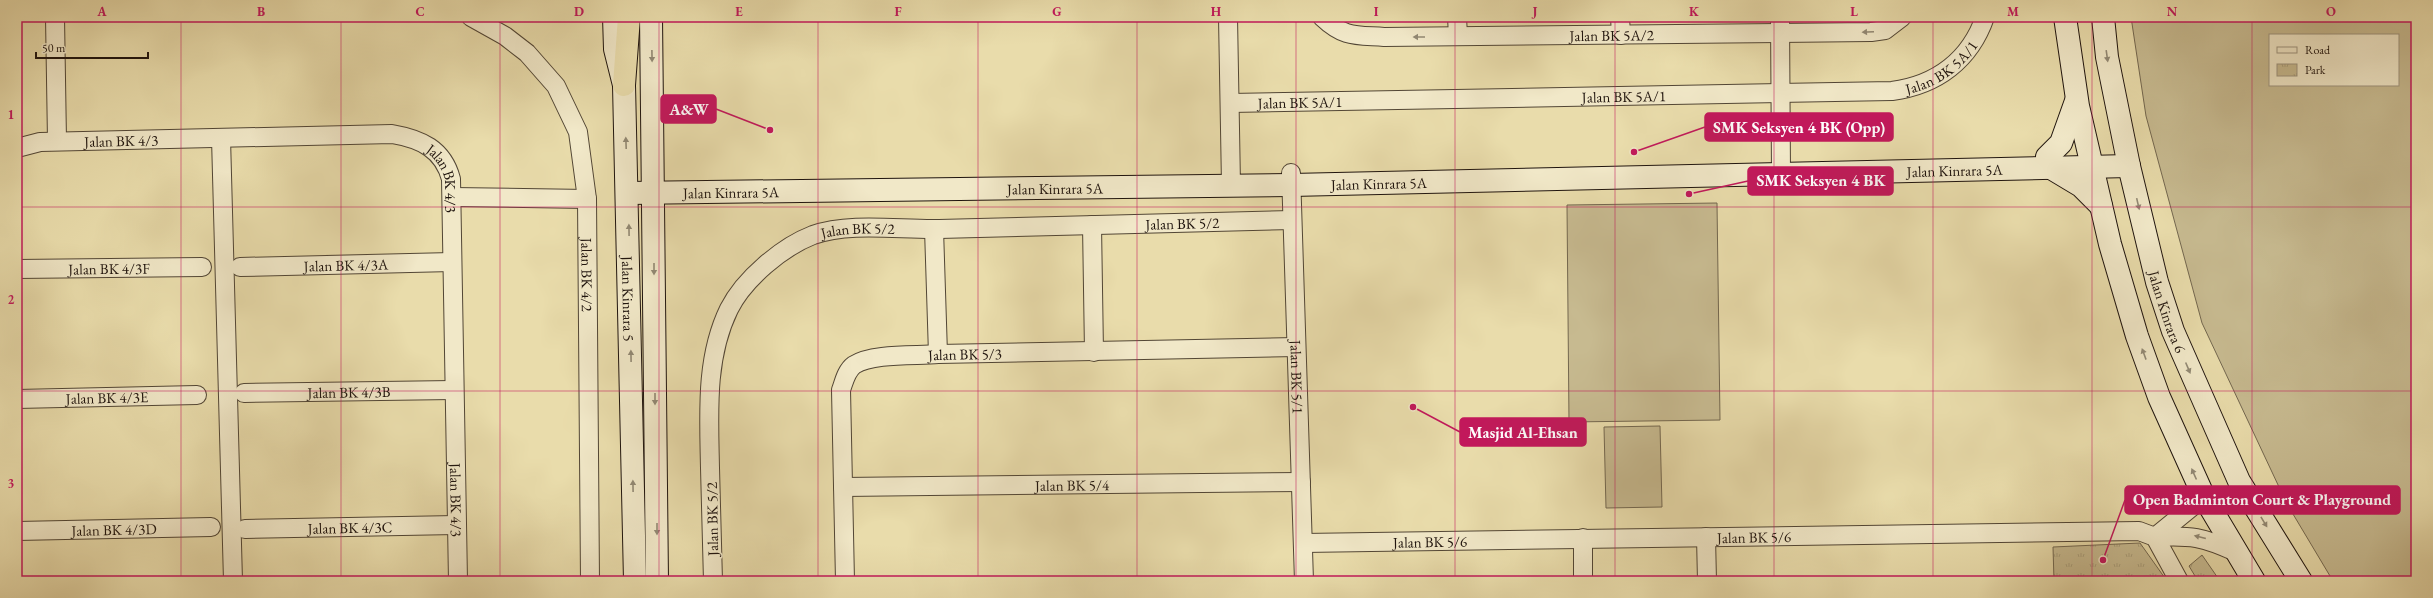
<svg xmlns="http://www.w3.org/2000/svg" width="2433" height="598" viewBox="0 0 2433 598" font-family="'EB Garamond',serif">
<defs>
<pattern id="park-tufts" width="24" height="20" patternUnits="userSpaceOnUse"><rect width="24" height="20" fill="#c7ba90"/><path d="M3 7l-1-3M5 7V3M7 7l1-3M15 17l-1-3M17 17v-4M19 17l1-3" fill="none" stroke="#aa9f7b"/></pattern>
</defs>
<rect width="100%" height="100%" fill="#e9dcab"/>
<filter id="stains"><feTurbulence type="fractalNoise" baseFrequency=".005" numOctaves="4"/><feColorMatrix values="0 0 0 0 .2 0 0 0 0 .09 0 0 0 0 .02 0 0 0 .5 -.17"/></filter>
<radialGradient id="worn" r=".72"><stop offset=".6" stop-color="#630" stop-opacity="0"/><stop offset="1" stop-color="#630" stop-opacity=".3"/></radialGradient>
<!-- grass -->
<g fill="#c7ba90" stroke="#73674f" fill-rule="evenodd">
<path d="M 2131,17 L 2416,17 L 2416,581 L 2333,581 L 2287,504 L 2202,323 L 2146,116 ZM 2270,35 L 2398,35 L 2398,85 L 2270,85 Z"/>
<path d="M 1717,203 L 1720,420 L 1569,422 L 1567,205 Z"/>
<path d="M 1660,426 L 1662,507 L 1606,508 L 1604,427 Z"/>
</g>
<!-- park -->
<g fill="url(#park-tufts)" stroke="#73674f">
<path d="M 2140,543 L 2167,581 L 2054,581 L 2053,547 Z"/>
<path d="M 2202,555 L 2220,581 L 2198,581 L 2189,566 Z"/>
</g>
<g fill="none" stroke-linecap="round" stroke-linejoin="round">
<defs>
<g id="street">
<path d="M 55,17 L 57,141"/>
<path id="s1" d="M 471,17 L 505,36 L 527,53 L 556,86 L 578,132 L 587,199 L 590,581"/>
<path d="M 1228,17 L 1231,185"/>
<path id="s2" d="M 1322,17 C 1344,38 1356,35 1384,37 L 1871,32 L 1885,30 L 1902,17"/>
<path d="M 1457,17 L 1458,36"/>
<path d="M 1620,17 L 1621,35"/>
<path d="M 1780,17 L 1781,173"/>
<path id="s3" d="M 1230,103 L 1892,91 C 1937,85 1970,60 1985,17"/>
<path d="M 221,138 L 233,581"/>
<path id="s4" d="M 17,148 L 40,142 L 392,134 C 421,139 443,149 451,179 L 458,581"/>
<path id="s5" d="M 1291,173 L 1304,581"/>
<path d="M 452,197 L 587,199"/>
<path d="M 1092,225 L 1094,352"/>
<path d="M 934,229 L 938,354"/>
<path id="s6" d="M 240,267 L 452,262"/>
<path id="s7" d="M 17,269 L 202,267"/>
<path id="s8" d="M 244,393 L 453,390"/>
<path id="s9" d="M 17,399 L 197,395"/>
<path id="s10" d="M 843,487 L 1301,482"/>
<path id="s11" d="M 245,529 L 456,525"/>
<path id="s12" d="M 17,531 L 211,527"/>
<path d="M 1706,537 L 1707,581"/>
<path d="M 2155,537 C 2191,535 2203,537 2236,552"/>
<path d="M 2155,537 L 2204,497"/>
<path d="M 1583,538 L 1583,581"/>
<path id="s13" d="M 1303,543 L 2139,531 L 2155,537 L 2179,581"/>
<path id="s14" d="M 713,581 C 712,543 711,505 710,468 C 709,414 705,358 729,309 C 744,279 782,247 813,235 C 850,222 900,230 939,229 C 1057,226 1174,223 1292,220"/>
<path id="s15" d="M 845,581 L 841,390 C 844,382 846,371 854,365 C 872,353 916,356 938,354 L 1296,347"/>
</g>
<g id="secondary">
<path id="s16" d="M 614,17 L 615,49 L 624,85 L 635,581"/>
<path d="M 651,17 L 657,581"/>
<path d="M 2065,17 L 2078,106 L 2110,244 L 2137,336 L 2159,397 L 2204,497 L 2254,581"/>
<path id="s17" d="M 2103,17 L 2107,57 L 2129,166 L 2157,282 L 2173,331 L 2239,481 L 2301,581"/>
<path d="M 2047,157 L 2061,143 L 2076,101"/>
<path d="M 2051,168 L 2081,186 L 2101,206"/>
<path id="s18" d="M 628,193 L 1291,185 L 2129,166"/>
</g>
<path id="highway" d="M 624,85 L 629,17"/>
</defs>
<!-- street casing -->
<use href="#street" stroke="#524635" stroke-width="20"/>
<!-- secondary casing -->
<use href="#secondary" stroke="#1f140e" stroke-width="24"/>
<!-- highway casing -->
<use href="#highway" stroke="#1f140e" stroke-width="24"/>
<!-- street -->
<use href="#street" stroke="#f1e8c8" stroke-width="18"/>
<!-- secondary -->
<use href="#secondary" stroke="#f1e8c8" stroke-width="22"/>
<!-- highway -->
<use href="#highway" stroke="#e9dcab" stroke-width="22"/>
</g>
<!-- one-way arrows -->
<defs><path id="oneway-solid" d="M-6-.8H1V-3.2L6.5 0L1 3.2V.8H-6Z"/></defs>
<g fill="#928974">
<use href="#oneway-solid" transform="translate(1868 32) rotate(177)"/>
<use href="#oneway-solid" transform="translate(1419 37) rotate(180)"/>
<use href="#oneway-solid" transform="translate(652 56) rotate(89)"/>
<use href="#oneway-solid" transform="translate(2107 56) rotate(82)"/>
<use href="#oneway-solid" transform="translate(626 143) rotate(-92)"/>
<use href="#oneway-solid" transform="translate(2138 204) rotate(77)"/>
<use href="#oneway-solid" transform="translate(629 230) rotate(-91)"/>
<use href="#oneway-solid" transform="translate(654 269) rotate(90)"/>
<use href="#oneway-solid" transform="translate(2144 354) rotate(-110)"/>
<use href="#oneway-solid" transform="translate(631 356) rotate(-91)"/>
<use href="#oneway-solid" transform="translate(2188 368) rotate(67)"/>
<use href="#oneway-solid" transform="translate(655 399) rotate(90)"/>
<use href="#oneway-solid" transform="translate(2194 474) rotate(-114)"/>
<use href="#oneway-solid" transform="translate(633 486) rotate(-91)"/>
<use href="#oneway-solid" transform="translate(2264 522) rotate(59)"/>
<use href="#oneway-solid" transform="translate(657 529) rotate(90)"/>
<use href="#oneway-solid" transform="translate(2200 537) rotate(-166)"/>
</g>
<!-- grid -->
<path fill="none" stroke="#c2185b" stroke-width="1" stroke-opacity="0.55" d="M 181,17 L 181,581M 341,17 L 341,581M 500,17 L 500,581M 659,17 L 659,581M 818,17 L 818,581M 978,17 L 978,581M 1137,17 L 1137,581M 1296,17 L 1296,581M 1455,17 L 1455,581M 1615,17 L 1615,581M 1774,17 L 1774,581M 1933,17 L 1933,581M 2092,17 L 2092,581M 2252,17 L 2252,581M 17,207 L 2416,207M 17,391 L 2416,391"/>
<g text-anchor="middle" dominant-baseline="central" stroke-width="3" stroke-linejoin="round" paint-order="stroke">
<!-- street labels -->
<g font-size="15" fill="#1f140e" stroke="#f1e8c8">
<text stroke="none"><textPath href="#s2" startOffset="295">Jalan BK 5A/2</textPath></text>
<text stroke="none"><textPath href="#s3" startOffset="718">Jalan BK 5A/1</textPath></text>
<text stroke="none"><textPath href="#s3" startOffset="394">Jalan BK 5A/1</textPath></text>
<text stroke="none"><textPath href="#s3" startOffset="70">Jalan BK 5A/1</textPath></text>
<text stroke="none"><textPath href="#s4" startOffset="105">Jalan BK 4/3</textPath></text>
<text stroke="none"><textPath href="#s18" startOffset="1327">Jalan Kinrara 5A</textPath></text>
<text stroke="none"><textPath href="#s4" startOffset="452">Jalan BK 4/3</textPath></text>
<text stroke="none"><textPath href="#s18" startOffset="751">Jalan Kinrara 5A</textPath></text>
<text stroke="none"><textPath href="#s18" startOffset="427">Jalan Kinrara 5A</textPath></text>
<text stroke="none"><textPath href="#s18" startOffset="103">Jalan Kinrara 5A</textPath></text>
<text stroke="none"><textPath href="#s14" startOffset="759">Jalan BK 5/2</textPath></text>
<text stroke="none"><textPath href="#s14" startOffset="434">Jalan BK 5/2</textPath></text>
<text stroke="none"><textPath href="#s6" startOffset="106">Jalan BK 4/3A</textPath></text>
<text stroke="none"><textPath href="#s7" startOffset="92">Jalan BK 4/3F</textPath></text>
<text stroke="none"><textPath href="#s1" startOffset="305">Jalan BK 4/2</textPath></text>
<text stroke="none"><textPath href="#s16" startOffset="283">Jalan Kinrara 5</textPath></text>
<text stroke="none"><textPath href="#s17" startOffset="302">Jalan Kinrara 6</textPath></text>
<text stroke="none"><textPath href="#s15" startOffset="332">Jalan BK 5/3</textPath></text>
<text stroke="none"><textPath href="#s5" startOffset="204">Jalan BK 5/1</textPath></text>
<text stroke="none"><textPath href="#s8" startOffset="105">Jalan BK 4/3B</textPath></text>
<text stroke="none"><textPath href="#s9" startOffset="90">Jalan BK 4/3E</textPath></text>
<text stroke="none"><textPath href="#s10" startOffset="229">Jalan BK 5/4</textPath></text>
<text stroke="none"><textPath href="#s4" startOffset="776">Jalan BK 4/3</textPath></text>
<text transform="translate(712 519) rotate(-91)">Jalan BK 5/2</text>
<text stroke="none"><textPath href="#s11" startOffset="105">Jalan BK 4/3C</textPath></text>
<text stroke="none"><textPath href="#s12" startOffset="97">Jalan BK 4/3D</textPath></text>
<text stroke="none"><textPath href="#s13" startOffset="451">Jalan BK 5/6</textPath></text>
<text stroke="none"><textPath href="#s13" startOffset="127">Jalan BK 5/6</textPath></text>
</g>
</g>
<!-- callouts -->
<path fill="none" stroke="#c2185b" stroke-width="1.5" d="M770 130L716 109M1634 152L1705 127M1689 194L1748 181M1413 407L1460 432M2103 560L2125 500"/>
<g fill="#c2185b" stroke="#f1e8c8" stroke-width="1.5">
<circle cx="770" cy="130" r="4"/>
<circle cx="1634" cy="152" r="4"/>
<circle cx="1689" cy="194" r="4"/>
<circle cx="1413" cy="407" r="4"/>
<circle cx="2103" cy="560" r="4"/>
</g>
<g fill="#c2185b" stroke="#c2185b" stroke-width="1.5">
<rect x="661" y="95" width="55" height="28" rx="4"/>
<rect x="1705" y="113" width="188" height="28" rx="4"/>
<rect x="1748" y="167" width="145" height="28" rx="4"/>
<rect x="1460" y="418" width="126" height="28" rx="4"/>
<rect x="2125" y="486" width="275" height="28" rx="4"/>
</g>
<g font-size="16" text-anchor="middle" font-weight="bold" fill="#fff">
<text x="689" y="115">A&amp;W</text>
<text x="1799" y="133">SMK Seksyen 4 BK (Opp)</text>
<text x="1821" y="186">SMK Seksyen 4 BK</text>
<text x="1523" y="438">Masjid Al-Ehsan</text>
<text x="2262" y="505">Open Badminton Court &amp; Playground</text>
</g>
<!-- margin -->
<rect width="2433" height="598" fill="none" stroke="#e9dcab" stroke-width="44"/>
<!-- legend -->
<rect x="2269" y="34" width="130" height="52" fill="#f1e8c8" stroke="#9d937e"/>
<rect x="2277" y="47" width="20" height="6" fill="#f1e8c8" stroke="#9d937e"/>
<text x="2305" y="54" font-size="12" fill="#1f140e">Road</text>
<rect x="2277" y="64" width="20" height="12" fill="url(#park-tufts)" stroke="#9d937e"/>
<text x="2305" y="74" font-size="12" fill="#1f140e">Park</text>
<!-- scale -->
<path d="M36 52v6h112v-6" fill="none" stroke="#1f140e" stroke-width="2"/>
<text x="42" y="52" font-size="12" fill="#1f140e" stroke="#f1e8c8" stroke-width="3" paint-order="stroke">50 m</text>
<rect x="22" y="22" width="2389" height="554" fill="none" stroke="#c2185b" stroke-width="1.5"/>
<g font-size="13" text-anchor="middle" font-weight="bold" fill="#c2185b">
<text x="102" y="16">A</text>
<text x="261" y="16">B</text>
<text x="420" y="16">C</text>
<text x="579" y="16">D</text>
<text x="739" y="16">E</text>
<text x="898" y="16">F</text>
<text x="1057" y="16">G</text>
<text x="1216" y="16">H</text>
<text x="1376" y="16">I</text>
<text x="1535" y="16">J</text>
<text x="1694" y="16">K</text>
<text x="1854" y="16">L</text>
<text x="2013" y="16">M</text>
<text x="2172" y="16">N</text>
<text x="2331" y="16">O</text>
<text x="11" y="119">1</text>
<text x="11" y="304">2</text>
<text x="11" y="488">3</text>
</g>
<rect width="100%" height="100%" filter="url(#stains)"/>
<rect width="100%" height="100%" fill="url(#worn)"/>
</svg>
